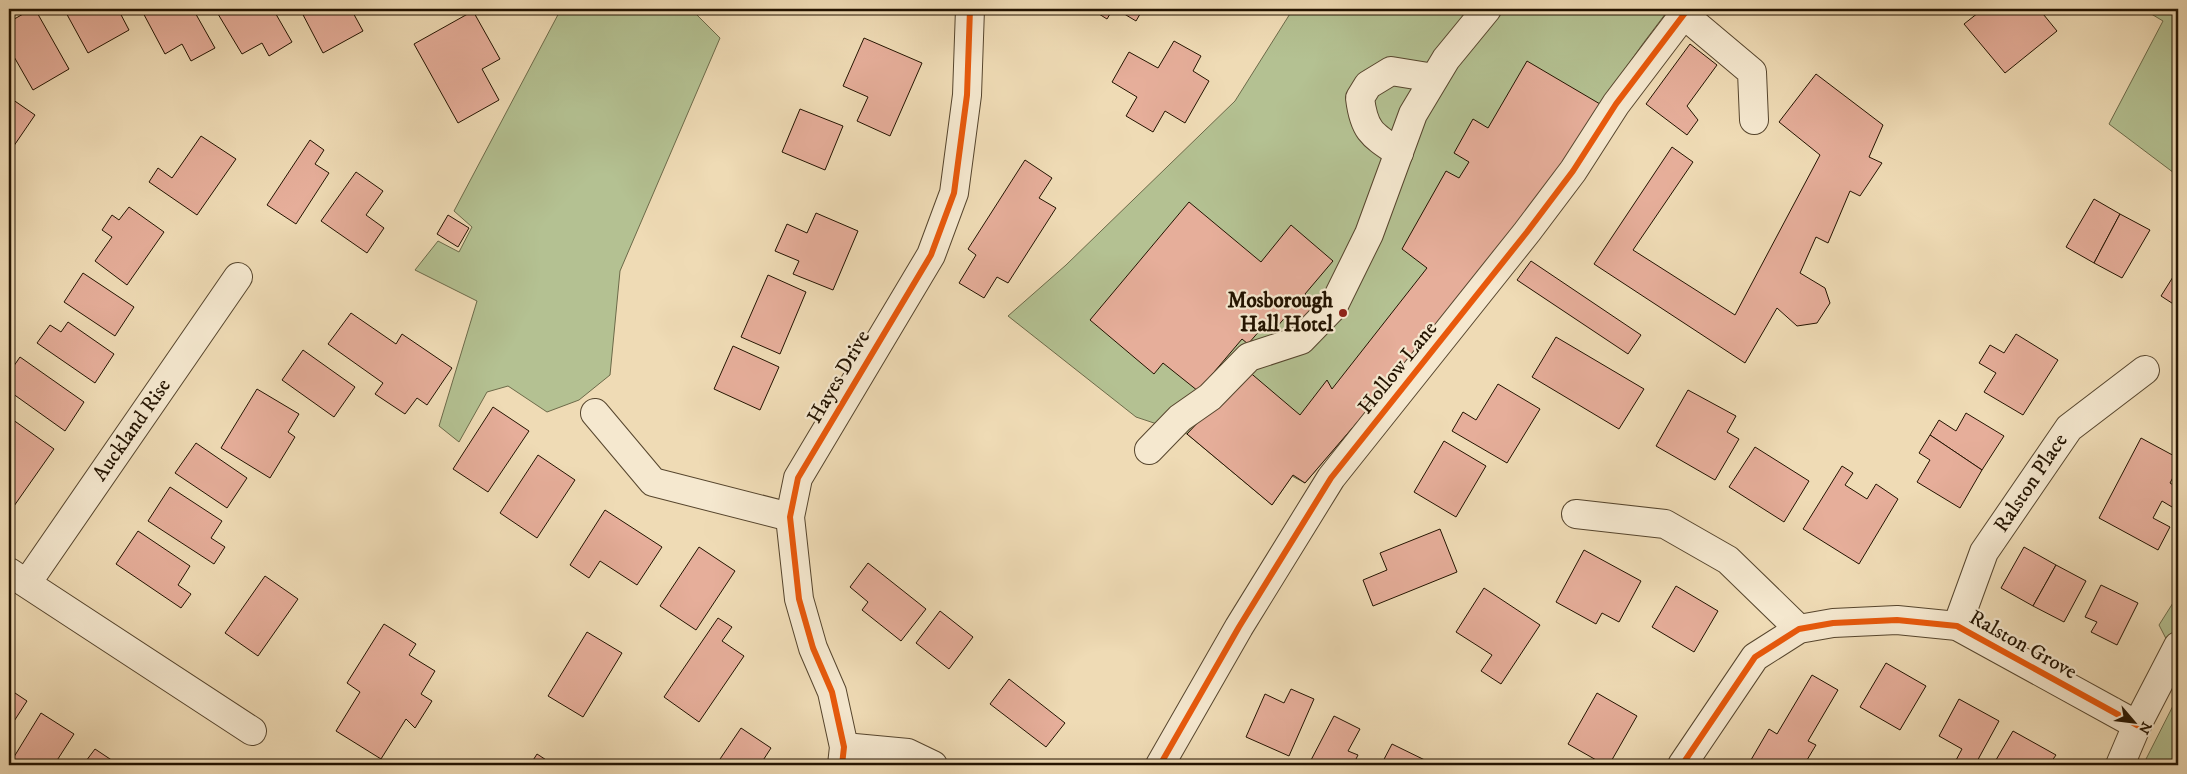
<svg xmlns="http://www.w3.org/2000/svg" width="2187" height="774" viewBox="0 0 2187 774" font-family="'IM FELL DW Pica',serif">
<rect width="100%" height="100%" fill="#efdbb5"/>
<filter id="stains"><feTurbulence type="fractalNoise" baseFrequency=".004" numOctaves="4"/><feColorMatrix values="0 0 0 0 .2 0 0 0 0 .09 0 0 0 0 .02 0 0 0 .5 -.17"/></filter>
<radialGradient id="worn" r=".72"><stop offset=".6" stop-color="#630" stop-opacity="0"/><stop offset="1" stop-color="#630" stop-opacity=".3"/></radialGradient>
<!-- green -->
<g fill="#b4c192" stroke="#6c6a49">
<path d="M 561,9 L 691,9 L 720,38 L 620,271 L 610,375 L 579,400 L 547,412 L 508,386 L 487,392 L 459,442 L 439,426 L 477,301 L 415,270 L 438,241 L 459,252 L 472,227 L 454,211 Z"/>
<path d="M 1293,9 L 1669,9 C 1600,97 1545,196 1475,285 C 1421,353 1361,417 1305,483 L 1292,476 L 1272,505 L 1187,434 L 1136,417 L 1008,316 L 1066,265 L 1235,101 Z"/>
<path d="M 2143,9 L 2178,9 L 2178,176 L 2109,124 L 2163,21 Z"/>
<path d="M 2178,595 L 2178,662 L 2159,625 Z"/>
<path d="M 2178,696 L 2178,765 L 2143,765 Z"/>
</g>
<!-- building -->
<g fill="#e6ae9a" stroke="#231300">
<path d="M 32,9 L 35,9 L 69,69 L 33,90 L 9,48 L 9,22 Z"/>
<path d="M 64,9 L 118,9 L 129,30 L 88,53 Z"/>
<path d="M 141,9 L 193,9 L 215,48 L 191,61 L 182,44 L 165,54 Z"/>
<path d="M 215,9 L 273,9 L 292,42 L 269,56 L 262,43 L 242,54 Z"/>
<path d="M 300,9 L 351,9 L 363,31 L 323,53 Z"/>
<path d="M 1091,9 L 1113,9 L 1107,19 Z"/>
<path d="M 1116,9 L 1143,9 L 1136,21 Z"/>
<path d="M 1983,9 L 2039,9 L 2057,31 L 2005,73 L 1964,24 Z"/>
<path d="M 473,11 L 500,59 L 482,69 L 499,100 L 458,123 L 414,44 Z"/>
<path d="M 864,38 L 922,63 L 890,136 L 857,121 L 868,97 L 843,86 Z"/>
<path d="M 1174,41 L 1201,56 L 1193,71 L 1209,81 L 1185,123 L 1165,111 L 1153,132 L 1126,116 L 1137,97 L 1112,82 L 1129,52 L 1158,68 Z"/>
<path d="M 1690,44 L 1717,65 L 1687,106 L 1698,120 L 1687,135 L 1646,104 Z"/>
<path d="M 1527,61 L 1600,104 L 1556,173 L 1475,285 L 1305,483 L 1293,475 L 1272,505 L 1187,434 L 1247,370 L 1300,415 L 1327,380 L 1332,389 L 1427,268 L 1402,249 L 1446,171 L 1459,178 L 1469,162 L 1454,153 L 1473,119 L 1488,128 Z"/>
<path d="M 1816,74 L 1883,125 L 1869,157 L 1882,163 L 1860,196 L 1850,191 L 1828,243 L 1816,237 L 1800,273 L 1825,288 L 1830,303 L 1817,323 L 1797,326 L 1777,308 L 1745,363 L 1594,264 L 1672,147 L 1693,162 L 1633,250 L 1735,315 L 1820,155 L 1779,122 Z"/>
<path d="M 9,97 L 35,115 L 9,153 Z"/>
<path d="M 800,109 L 843,126 L 825,170 L 782,152 Z"/>
<path d="M 201,136 L 236,159 L 197,215 L 149,182 L 158,168 L 172,178 Z"/>
<path d="M 310,140 L 324,150 L 315,164 L 329,173 L 296,224 L 267,205 Z"/>
<path d="M 1025,160 L 1052,178 L 1039,198 L 1056,208 L 1008,283 L 997,277 L 984,298 L 959,283 L 976,255 L 968,249 Z"/>
<path d="M 356,172 L 383,191 L 366,215 L 384,228 L 367,253 L 321,221 Z"/>
<path d="M 2094,199 L 2120,214 L 2094,263 L 2066,247 Z"/>
<path d="M 1189,202 L 1261,262 L 1291,225 L 1333,261 L 1305,294 L 1316,304 L 1300,323 L 1288,314 L 1276,328 L 1268,321 L 1248,344 L 1242,339 L 1198,391 L 1163,363 L 1154,374 L 1090,320 Z"/>
<path d="M 129,207 L 164,232 L 127,285 L 95,261 L 112,237 L 102,230 L 112,215 L 119,220 Z"/>
<path d="M 816,213 L 858,231 L 833,290 L 793,274 L 799,261 L 775,251 L 787,224 L 807,233 Z"/>
<path d="M 2120,214 L 2150,230 L 2122,278 L 2094,263 Z"/>
<path d="M 448,215 L 469,228 L 458,247 L 437,234 Z"/>
<path d="M 1531,261 L 1641,335 L 1628,354 L 1517,280 Z"/>
<path d="M 2178,269 L 2178,307 L 2161,296 Z"/>
<path d="M 83,273 L 134,307 L 115,336 L 64,302 Z"/>
<path d="M 768,275 L 806,292 L 780,354 L 741,337 Z"/>
<path d="M 351,313 L 396,344 L 402,334 L 452,368 L 427,405 L 417,398 L 405,414 L 375,394 L 383,383 L 328,344 Z"/>
<path d="M 68,322 L 114,354 L 95,383 L 37,343 L 50,325 L 61,332 Z"/>
<path d="M 2016,334 L 2058,360 L 2023,415 L 1984,392 L 1996,373 L 1979,363 L 1990,345 L 2004,353 Z"/>
<path d="M 1556,337 L 1644,389 L 1619,429 L 1532,377 Z"/>
<path d="M 733,346 L 779,367 L 760,410 L 714,389 Z"/>
<path d="M 303,350 L 355,387 L 334,417 L 282,380 Z"/>
<path d="M 20,357 L 84,402 L 65,431 L 9,391 L 9,373 Z"/>
<path d="M 1498,384 L 1540,409 L 1507,463 L 1452,431 L 1463,412 L 1476,420 Z"/>
<path d="M 257,389 L 299,414 L 288,432 L 295,437 L 270,478 L 221,448 Z"/>
<path d="M 1688,390 L 1736,416 L 1727,432 L 1739,439 L 1715,480 L 1656,446 Z"/>
<path d="M 493,407 L 529,431 L 488,492 L 453,469 Z"/>
<path d="M 1966,413 L 2004,436 L 1982,470 L 1930,435 L 1939,420 L 1956,431 Z"/>
<path d="M 9,417 L 54,449 L 14,506 L 9,503 Z"/>
<path d="M 1930,435 L 1982,470 L 1960,508 L 1917,482 L 1930,460 L 1919,453 Z"/>
<path d="M 2141,438 L 2178,458 L 2178,468 L 2170,483 L 2178,488 L 2178,495 L 2172,507 L 2162,501 L 2153,518 L 2170,527 L 2158,550 L 2099,518 Z"/>
<path d="M 1444,441 L 1486,466 L 1456,517 L 1414,492 Z"/>
<path d="M 196,443 L 247,478 L 227,508 L 175,473 Z"/>
<path d="M 1755,447 L 1809,481 L 1784,522 L 1729,487 Z"/>
<path d="M 538,455 L 575,480 L 537,538 L 500,513 Z"/>
<path d="M 1842,466 L 1853,473 L 1845,485 L 1867,499 L 1876,484 L 1898,499 L 1859,564 L 1803,529 Z"/>
<path d="M 170,487 L 222,521 L 211,538 L 225,547 L 214,564 L 148,521 Z"/>
<path d="M 605,510 L 662,547 L 637,585 L 600,561 L 589,578 L 570,565 Z"/>
<path d="M 1440,529 L 1457,572 L 1373,606 L 1363,580 L 1387,570 L 1380,553 Z"/>
<path d="M 138,531 L 190,566 L 178,585 L 191,594 L 181,608 L 116,564 Z"/>
<path d="M 699,547 L 735,571 L 696,630 L 660,606 Z"/>
<path d="M 2024,547 L 2056,565 L 2033,606 L 2001,588 Z"/>
<path d="M 1584,550 L 1641,581 L 1619,622 L 1602,613 L 1596,624 L 1556,602 Z"/>
<path d="M 868,563 L 926,609 L 901,641 L 862,610 L 868,602 L 850,587 Z"/>
<path d="M 2056,565 L 2086,581 L 2064,622 L 2033,606 Z"/>
<path d="M 265,576 L 298,599 L 258,656 L 225,633 Z"/>
<path d="M 2101,585 L 2138,603 L 2117,645 L 2091,632 L 2097,622 L 2085,617 Z"/>
<path d="M 1676,586 L 1718,611 L 1694,652 L 1652,627 Z"/>
<path d="M 1484,588 L 1540,625 L 1501,684 L 1481,671 L 1492,655 L 1456,632 Z"/>
<path d="M 940,611 L 973,637 L 949,669 L 916,643 Z"/>
<path d="M 718,618 L 732,627 L 722,641 L 744,656 L 699,722 L 664,697 Z"/>
<path d="M 384,624 L 416,644 L 409,655 L 435,671 L 421,694 L 432,701 L 415,728 L 406,719 L 381,759 L 336,731 L 360,692 L 347,683 Z"/>
<path d="M 587,632 L 622,653 L 583,717 L 548,696 Z"/>
<path d="M 1886,663 L 1926,686 L 1900,730 L 1860,707 Z"/>
<path d="M 1812,675 L 1838,690 L 1808,741 L 1816,745 L 1804,765 L 1748,765 L 1769,729 L 1777,734 Z"/>
<path d="M 1009,679 L 1065,723 L 1046,747 L 990,704 Z"/>
<path d="M 9,689 L 27,701 L 9,729 Z"/>
<path d="M 1291,689 L 1314,699 L 1289,756 L 1246,737 L 1265,694 L 1284,703 Z"/>
<path d="M 1597,693 L 1637,716 L 1609,765 L 1605,765 L 1568,744 Z"/>
<path d="M 1959,699 L 1999,721 L 1975,765 L 1961,765 L 1955,762 L 1962,749 L 1939,736 Z"/>
<path d="M 41,713 L 74,734 L 54,765 L 9,765 Z"/>
<path d="M 1334,716 L 1360,729 L 1348,751 L 1358,755 L 1353,765 L 1317,765 L 1310,762 Z"/>
<path d="M 741,728 L 771,748 L 760,765 L 716,765 Z"/>
<path d="M 2013,731 L 2056,755 L 2049,765 L 1993,765 Z"/>
<path d="M 1392,744 L 1435,765 L 1381,765 Z"/>
<path d="M 95,749 L 119,765 L 83,765 Z"/>
<path d="M 537,754 L 554,765 L 530,765 Z"/>
</g>
<g fill="none" stroke-linecap="round" stroke-linejoin="round">
<defs>
<g id="minor">
<path d="M 1683,14 L 1752,72 L 1754,120"/>
<path d="M 1399,153 C 1372,135 1364,131 1360,98 L 1368,85 L 1391,71 L 1434,78"/>
<path d="M 595,413 L 653,482 L 790,517"/>
<path d="M 1149,450 L 1180,418 L 1210,397 L 1249,357 L 1301,340 L 1333,307 L 1369,234 L 1413,114 L 1446,59 L 1487,9"/>
<path d="M 1576,514 L 1665,524 L 1728,560 L 1799,629"/>
<path d="M 9,572 L 252,731"/>
<path d="M 27,583 L 238,277"/>
<path d="M 1957,626 L 1984,552 L 2069,428 L 2145,370"/>
<path d="M 844,747 L 908,753 L 933,765"/>
<path d="M 842,765 L 844,747 L 832,692 L 813,648 L 799,599 L 790,517 L 798,478 L 931,255 L 954,193 L 967,95 L 970,9"/>
<path d="M 1160,765 L 1239,627 L 1331,478 L 1527,232 L 1573,171 L 1616,104 L 1688,9"/>
<path d="M 1682,765 L 1755,657 L 1799,629 L 1833,623 L 1897,620 L 1957,626 L 2137,725"/>
<path d="M 2120,765 L 2137,725 L 2178,646"/>
</g>
</defs>
<!-- minor casing -->
<use href="#minor" stroke="#56452d" stroke-width="30"/>
<!-- minor -->
<use href="#minor" stroke="#f5e8cf" stroke-width="28"/>
<defs>
<g id="cycleway">
<path d="M 842,765 L 844,747 L 832,692 L 813,648 L 799,599 L 790,517 L 798,478 L 931,255 L 954,193 L 967,95 L 970,9"/>
<path d="M 1160,765 L 1239,627 L 1331,478 L 1527,232 L 1573,171 L 1616,104 L 1688,9"/>
<path d="M 1682,765 L 1755,657 L 1799,629 L 1833,623 L 1897,620 L 1957,626 L 2137,725"/>
</g>
</defs>
<!-- cycleway casing -->
<use href="#cycleway" stroke="#f5e8cf" stroke-width="9"/>
<!-- cycleway -->
<use href="#cycleway" stroke="#e8590c" stroke-width="6"/>
</g>
<!-- markers -->
<circle fill="#8f2418" stroke="#f5e8cf" stroke-width="2" cx="1343" cy="313" r="5"/>
<g text-anchor="middle" dominant-baseline="central" stroke-width="4.5" stroke-linejoin="round" paint-order="stroke">
<!-- poi labels -->
<g font-size="21" font-weight="bold" fill="#231300" stroke="#f5e8cf" text-anchor="end">
<text x="1333" y="301">Mosborough<tspan x="1333" dy="24">Hall Hotel</tspan></text>
</g>
<!-- street labels -->
<g font-size="21" fill="#231300" stroke="#f5e8cf">
<text transform="translate(1398 368) rotate(-51)">Hollow Lane</text>
<text transform="translate(839 377) rotate(-60)">Hayes Drive</text>
<text transform="translate(132 430) rotate(-55)">Auckland Rise</text>
<text transform="translate(2031 483) rotate(-56)">Ralston Place</text>
<text transform="translate(2023 645) rotate(29)">Ralston Grove</text>
</g>
</g>
<!-- margin -->
<rect width="2187" height="774" fill="none" stroke="#efdbb5" stroke-width="30"/>
<rect x="10" y="10" width="2167" height="754" fill="none" stroke="#231300" stroke-width="2.5"/>
<rect x="15" y="15" width="2157" height="744" fill="none" stroke="#231300"/>
<!-- north arrow -->
<g transform="translate(2134 722) rotate(118)" stroke="#f5e8cf" stroke-width="4" paint-order="stroke">
<path d="M0-4L9 19L0 12L-9 19Z" fill="#231300"/>
<text y="-8" font-size="14" font-weight="bold" text-anchor="middle" fill="#231300">N</text>
</g>
<rect width="100%" height="100%" filter="url(#stains)"/>
<rect width="100%" height="100%" fill="url(#worn)"/>
</svg>
